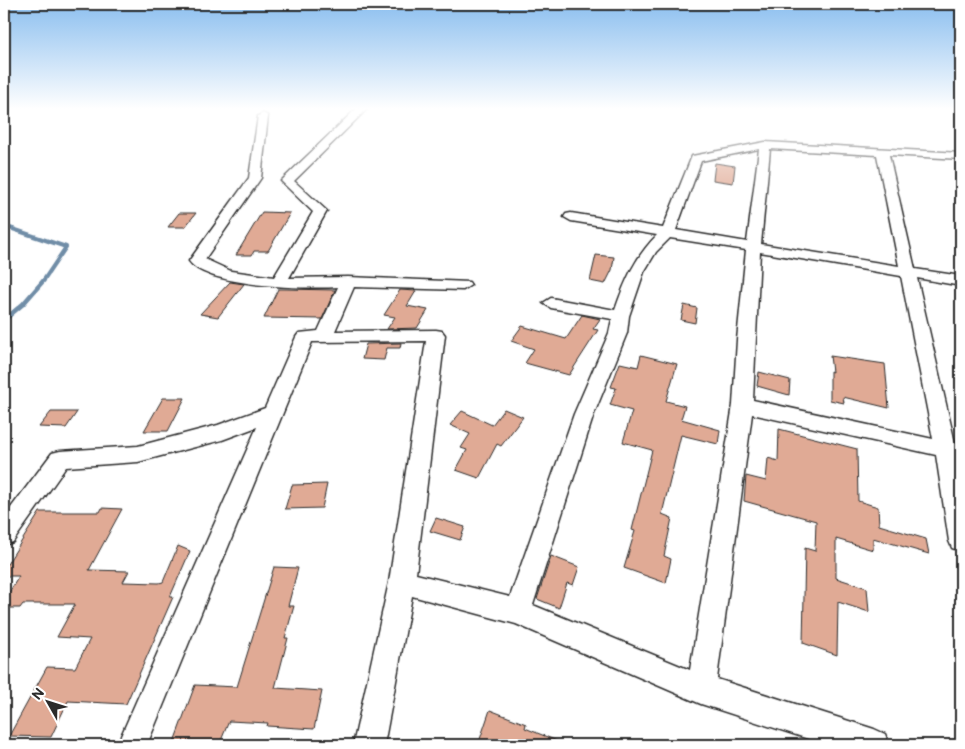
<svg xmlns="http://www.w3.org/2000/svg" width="965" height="749" viewBox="0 0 965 749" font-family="'Balsamiq Sans',sans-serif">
<rect width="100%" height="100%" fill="#fff"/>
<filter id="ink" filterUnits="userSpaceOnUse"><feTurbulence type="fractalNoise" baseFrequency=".02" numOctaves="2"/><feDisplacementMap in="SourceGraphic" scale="10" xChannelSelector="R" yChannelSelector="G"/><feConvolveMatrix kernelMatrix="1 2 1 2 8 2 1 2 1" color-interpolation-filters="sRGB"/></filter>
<g filter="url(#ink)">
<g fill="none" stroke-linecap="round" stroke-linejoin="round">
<!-- stream-far1 -->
<path stroke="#708da7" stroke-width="4" d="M 4,226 L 66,247 L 43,281"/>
<!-- stream -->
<path stroke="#708da7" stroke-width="4.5" d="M 4,320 L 23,304 L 44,280"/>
</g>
<!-- building -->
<g fill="#e0aa95" stroke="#2b2b2b">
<path d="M 715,163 L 735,166 L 733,183 L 713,180 Z"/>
<path d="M 262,212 L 290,213 L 268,251 L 254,251 L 252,255 L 236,255 Z"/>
<path d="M 179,213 L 196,213 L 185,227 L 168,227 Z"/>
<path d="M 596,255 L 614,257 L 612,270 L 605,284 L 590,281 Z"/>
<path d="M 230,282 L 244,284 L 218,317 L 200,314 Z"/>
<path d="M 278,289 L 285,289 L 335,290 L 322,319 L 264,318 Z"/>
<path d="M 400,290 L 416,291 L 407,306 L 428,310 L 417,328 L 387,329 L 395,317 L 384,315 Z"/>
<path d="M 684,305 L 697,308 L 695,323 L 681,320 Z"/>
<path d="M 582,315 L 600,319 L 593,329 L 598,330 L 569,375 L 525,363 L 534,349 L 511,341 L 522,326 L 566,339 Z"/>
<path d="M 401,343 L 400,348 L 387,348 L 384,360 L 362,359 L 366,344 Z"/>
<path d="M 641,355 L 677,364 L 666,401 L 685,406 L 681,419 L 720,430 L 718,444 L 681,435 L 662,514 L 672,518 L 664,556 L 671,559 L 666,583 L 624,568 L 635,531 L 632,530 L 652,450 L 623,442 L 632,411 L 610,405 L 616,388 L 611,387 L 620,363 L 638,367 Z"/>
<path d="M 830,356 L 885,364 L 889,408 L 843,397 L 844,403 L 830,400 L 830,371 L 832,372 Z"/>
<path d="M 759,372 L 790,380 L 789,395 L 757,386 Z"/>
<path d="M 163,398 L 185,398 L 168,431 L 144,431 Z"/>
<path d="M 504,409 L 523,417 L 501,446 L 497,444 L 479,478 L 456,470 L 467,450 L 461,448 L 470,434 L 450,425 L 462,411 L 492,425 Z"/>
<path d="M 51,412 L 77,412 L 66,428 L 39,427 Z"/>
<path d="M 779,429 L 857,449 L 858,501 L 878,507 L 879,525 L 926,539 L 929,554 L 873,538 L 873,550 L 836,539 L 836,578 L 867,588 L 869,612 L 838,602 L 837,655 L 803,643 L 805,548 L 815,551 L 816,521 L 744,501 L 746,476 L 766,481 L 768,458 L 778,461 Z"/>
<path d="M 327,484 L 322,508 L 285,509 L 292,485 Z"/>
<path d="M 102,508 L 122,509 L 89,570 L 129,571 L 123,582 L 159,583 L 163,582 L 178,546 L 190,551 L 170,597 L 173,597 L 126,704 L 68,701 L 51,737 L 9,736 L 47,667 L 75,668 L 90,639 L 57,637 L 75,604 L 23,604 L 20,608 L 4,608 L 4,601 L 19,576 L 4,576 L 4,569 L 40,512 L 100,512 Z"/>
<path d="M 436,518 L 465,527 L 460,540 L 430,531 Z"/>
<path d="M 551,556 L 579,567 L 573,585 L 567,583 L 559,608 L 537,599 Z"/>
<path d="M 274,567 L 298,568 L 288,606 L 294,606 L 285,638 L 288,638 L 275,688 L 322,691 L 314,729 L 267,726 L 268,723 L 229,721 L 220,743 L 174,742 L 195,685 L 237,687 Z"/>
<path d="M 490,710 L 526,724 L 525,728 L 567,745 L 478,745 Z"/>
</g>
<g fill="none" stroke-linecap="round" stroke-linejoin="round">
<defs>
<path id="street" d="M 357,108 L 368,108 L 294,181 L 327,211 L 289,278 L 348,277 L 469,282 L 471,285 L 463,290 L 354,287 L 335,331 L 436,330 L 442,331 L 445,335 L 416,574 L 510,597 L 574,414 L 609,333 L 612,319 L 551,308 L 543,303 L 551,298 L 615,310 C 625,281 635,257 657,235 L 571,221 L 564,217 L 566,214 L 571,213 L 663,228 L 692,156 L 765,142 L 961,153 L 961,159 L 889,155 L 915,269 L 961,276 L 961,286 L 917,278 L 955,443 L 961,445 L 961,461 L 958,460 L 961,478 L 961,551 L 952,548 L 949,541 L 936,455 L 752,414 L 717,679 L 874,729 L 885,734 L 889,745 L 827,745 L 701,704 L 516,624 L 412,596 L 384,745 L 353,745 L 389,582 L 426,341 L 312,342 L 147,745 L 117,745 L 257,427 L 222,440 L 138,462 L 66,467 L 13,542 L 4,545 L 4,517 L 52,453 L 60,451 L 138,446 L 218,425 L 265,408 L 296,337 L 299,333 L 318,331 L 338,287 C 308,289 206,287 189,261 L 249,178 L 258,116 L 263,113 L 268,116 L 261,178 L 205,259 L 231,271 L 274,277 L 313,212 L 281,181 ZM 759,149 L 747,242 L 676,230 L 701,161 ZM 770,149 L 877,155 L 899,266 L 761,244 ZM 670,238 L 746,250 L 737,340 L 733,405 L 690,670 L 533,605 L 594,414 L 627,333 L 629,316 L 644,272 L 656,252 ZM 760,252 L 901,276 L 933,439 L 753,400 Z"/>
</defs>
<!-- street casing -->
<use href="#street" stroke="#2b2b2b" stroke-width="3"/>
<!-- street -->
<use href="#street" fill="#fff" fill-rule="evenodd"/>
</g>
</g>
<!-- sky -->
<linearGradient id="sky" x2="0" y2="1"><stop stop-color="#8abeef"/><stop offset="0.51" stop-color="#fff"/><stop offset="1" stop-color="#fff" stop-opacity="0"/></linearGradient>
<rect width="965" height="213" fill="url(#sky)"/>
<!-- margin -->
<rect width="965" height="749" fill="none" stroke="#fff" stroke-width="20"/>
<rect x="10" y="10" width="945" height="729" fill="none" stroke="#2b2b2b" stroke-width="2" filter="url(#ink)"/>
<!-- north arrow -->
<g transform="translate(48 702) rotate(309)" stroke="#ffffff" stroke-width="4" paint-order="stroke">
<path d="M0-4L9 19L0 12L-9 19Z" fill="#2b2b2b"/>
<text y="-8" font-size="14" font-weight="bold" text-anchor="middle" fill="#2b2b2b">N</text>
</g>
</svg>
